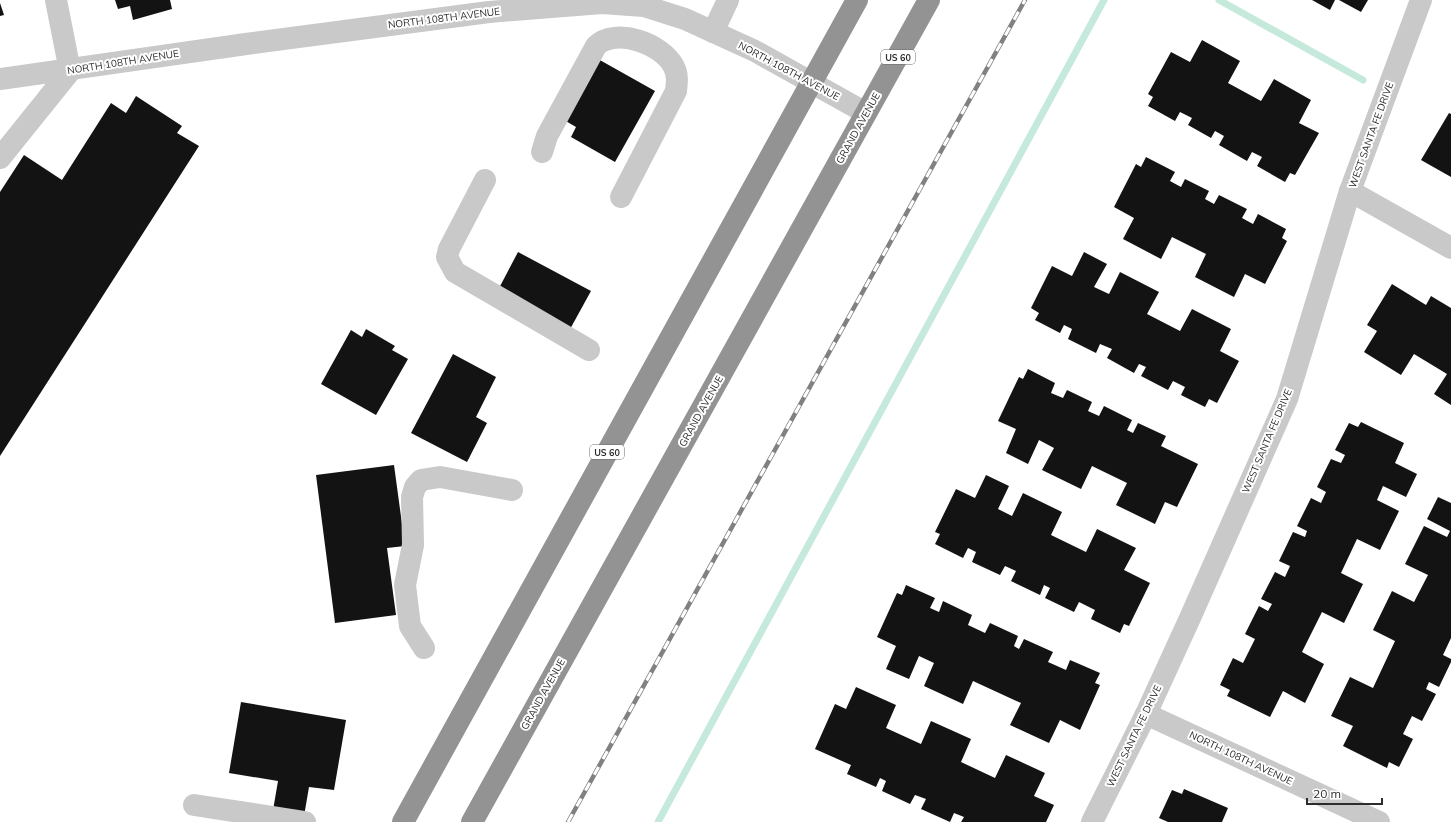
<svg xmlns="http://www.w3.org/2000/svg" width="1451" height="822" viewBox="0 0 1451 822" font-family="Mulish,sans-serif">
<rect width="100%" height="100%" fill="#fff"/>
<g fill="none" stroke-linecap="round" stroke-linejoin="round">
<!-- stream -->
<g stroke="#c5eadc" stroke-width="7">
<path d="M 1219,0 L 1363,80"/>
<path d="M 658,822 L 1104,0"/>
</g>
</g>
<!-- building -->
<g fill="#131313">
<path d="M 115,0 L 170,0 L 172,9 L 133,20 L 130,6 L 118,9 Z"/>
<path d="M 1312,0 L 1335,0 L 1330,10 Z"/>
<path d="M 1339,0 L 1368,0 L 1361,12 Z"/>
<path d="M 0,3 L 4,15 L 0,16 Z"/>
<path d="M 1202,40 L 1240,61 L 1228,83 L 1261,101 L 1274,79 L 1311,100 L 1299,123 L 1319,133 L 1295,175 L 1290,173 L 1285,182 L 1257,166 L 1262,157 L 1252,152 L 1247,161 L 1219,145 L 1224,136 L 1215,131 L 1211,138 L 1188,125 L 1192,118 L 1180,112 L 1175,121 L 1148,106 L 1153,97 L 1148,94 L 1171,52 L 1190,62 Z"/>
<path d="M 598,59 L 655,91 L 615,162 L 571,137 L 576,127 L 564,120 Z"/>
<path d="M 136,96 L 182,126 L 177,133 L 199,146 L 0,456 L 0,192 L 24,155 L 62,180 L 111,103 L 126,113 Z"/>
<path d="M 1449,113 L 1451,114 L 1451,177 L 1421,160 Z"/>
<path d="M 1146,157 L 1175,172 L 1170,181 L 1181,187 L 1185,179 L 1209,191 L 1205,199 L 1214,204 L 1219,195 L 1247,209 L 1242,218 L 1253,224 L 1258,214 L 1286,229 L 1282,238 L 1287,241 L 1265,284 L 1245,274 L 1234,297 L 1195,277 L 1206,254 L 1172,237 L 1161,259 L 1123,239 L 1134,218 L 1114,207 L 1136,164 L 1141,167 Z"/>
<path d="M 518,252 L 591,291 L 569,331 L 497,292 Z"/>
<path d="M 1084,252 L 1107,264 L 1094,287 L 1109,294 L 1120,272 L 1159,292 L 1147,314 L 1180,331 L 1192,309 L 1231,329 L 1220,351 L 1239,361 L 1217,403 L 1209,399 L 1205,407 L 1181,395 L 1185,387 L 1173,381 L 1168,390 L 1141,376 L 1146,367 L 1139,364 L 1134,373 L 1107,358 L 1112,349 L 1100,344 L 1096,353 L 1068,339 L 1072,329 L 1064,325 L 1060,333 L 1035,320 L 1039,313 L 1031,308 L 1052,266 L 1072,276 Z"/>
<path d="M 1392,284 L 1426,305 L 1431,296 L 1451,308 L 1451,405 L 1434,394 L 1447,374 L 1414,354 L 1401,375 L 1364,352 L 1377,331 L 1367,325 Z"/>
<path d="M 366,329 L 395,346 L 392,350 L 408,359 L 376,415 L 321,384 L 351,330 L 362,337 Z"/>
<path d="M 453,354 L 496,377 L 476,417 L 487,423 L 467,462 L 411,433 Z"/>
<path d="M 1028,369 L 1055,383 L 1051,393 L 1063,398 L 1067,390 L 1092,402 L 1088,411 L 1099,416 L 1104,406 L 1132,420 L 1127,430 L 1133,433 L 1138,423 L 1166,436 L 1161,446 L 1198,464 L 1177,507 L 1165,502 L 1155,524 L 1116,505 L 1127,483 L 1092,466 L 1081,489 L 1042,470 L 1054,448 L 1039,440 L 1028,464 L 1006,453 L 1016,429 L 998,421 L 1019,377 L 1023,379 Z"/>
<path d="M 1361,422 L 1404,443 L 1395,463 L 1417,474 L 1406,497 L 1383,486 L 1377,500 L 1399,511 L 1380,550 L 1357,539 L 1341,573 L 1363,584 L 1344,623 L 1322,612 L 1302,652 L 1324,664 L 1305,703 L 1283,691 L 1270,717 L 1227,696 L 1230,690 L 1220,685 L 1233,658 L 1243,663 L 1255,639 L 1245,634 L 1259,606 L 1268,611 L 1272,604 L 1261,599 L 1275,572 L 1285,577 L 1290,566 L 1279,561 L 1293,532 L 1305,537 L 1307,531 L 1297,526 L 1311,498 L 1321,503 L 1326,492 L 1317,487 L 1331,459 L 1341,463 L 1345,455 L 1335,450 L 1349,423 L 1358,427 Z"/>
<path d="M 394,465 L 405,546 L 387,548 L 396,615 L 335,623 L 316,475 Z"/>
<path d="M 986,475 L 1009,486 L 998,509 L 1012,516 L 1023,493 L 1062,512 L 1051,535 L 1086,552 L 1097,529 L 1136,548 L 1124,570 L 1150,583 L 1129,626 L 1124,624 L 1120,633 L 1091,619 L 1095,610 L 1079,602 L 1074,612 L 1045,598 L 1050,588 L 1044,585 L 1040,595 L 1011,581 L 1016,571 L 1005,566 L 1000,575 L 972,562 L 976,552 L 968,548 L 963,558 L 935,544 L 940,534 L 935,532 L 956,489 L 975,498 Z"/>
<path d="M 1438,497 L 1451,503 L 1451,638 L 1443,655 L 1451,659 L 1451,662 L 1439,687 L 1429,682 L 1426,689 L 1436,694 L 1422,721 L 1412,716 L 1403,734 L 1413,739 L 1399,767 L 1389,762 L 1387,768 L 1343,746 L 1353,726 L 1331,716 L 1350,677 L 1373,688 L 1395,641 L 1373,630 L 1392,591 L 1414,602 L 1428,575 L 1405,564 L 1424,526 L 1447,537 L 1450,531 L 1427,519 Z"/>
<path d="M 906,585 L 935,598 L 930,608 L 939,612 L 943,601 L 972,615 L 968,625 L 985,633 L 990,623 L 1018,636 L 1014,646 L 1019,649 L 1024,639 L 1053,652 L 1048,662 L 1066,670 L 1070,660 L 1100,673 L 1095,683 L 1100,685 L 1080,730 L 1060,720 L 1049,743 L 1010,725 L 1021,703 L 973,681 L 963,704 L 924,686 L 934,663 L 919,656 L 909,679 L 886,669 L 896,646 L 877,637 L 897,593 L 902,595 Z"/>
<path d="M 856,687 L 896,705 L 886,728 L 921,744 L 931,721 L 971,739 L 961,762 L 995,778 L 1006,755 L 1045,773 L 1034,796 L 1054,805 L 1046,822 L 961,822 L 964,817 L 954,813 L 950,822 L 921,809 L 926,799 L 915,795 L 910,804 L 882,791 L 886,781 L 880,778 L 876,787 L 847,774 L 851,765 L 815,749 L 835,704 L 846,709 Z"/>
<path d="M 241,702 L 346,720 L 334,790 L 309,787 L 303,822 L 271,822 L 278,781 L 229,773 Z"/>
<path d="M 1184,789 L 1228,808 L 1222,822 L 1168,822 L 1159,818 L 1172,790 L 1182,794 Z"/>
</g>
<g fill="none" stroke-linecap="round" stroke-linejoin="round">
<!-- minor -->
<g stroke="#c9c9c9" stroke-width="22">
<path d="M 713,32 L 728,0"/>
<path d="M 0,79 L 246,44 L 489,12 L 602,3 L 644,6 L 685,19 L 755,51 L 866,113"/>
<path d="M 542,152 L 547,136 L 596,46 C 615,27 662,43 674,67 C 678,75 677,82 676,91 L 621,197"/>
<path d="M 0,158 L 70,71 L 56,0"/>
<path d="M 485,180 L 449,249 L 447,257 L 455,272 L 589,350"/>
<path d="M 1350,191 L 1451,248"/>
<path d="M 424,648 L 410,626 L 405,585 L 413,545 L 412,497 L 415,487 L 421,480 L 440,477 L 512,490"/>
<path d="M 1146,714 L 1379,822"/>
<path d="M 194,805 L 305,822"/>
<path d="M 1092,822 L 1146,714 L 1190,618 L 1287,399 L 1350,191 L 1421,0"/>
</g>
<!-- highway -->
<g stroke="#939393" stroke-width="22">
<path d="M 403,822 L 857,0"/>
<path d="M 472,822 L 929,0"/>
</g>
<defs>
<path id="rail" d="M 568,822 L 1025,0"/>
</defs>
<!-- rail casing -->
<use href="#rail" stroke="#818181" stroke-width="4.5"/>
<!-- rail -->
<use href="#rail" stroke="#fff" stroke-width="3" stroke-dasharray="9" stroke-linecap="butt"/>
</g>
<g text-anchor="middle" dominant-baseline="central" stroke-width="4" stroke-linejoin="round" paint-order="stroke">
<!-- shield labels -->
<g fill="#fff" stroke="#6b6b6b" stroke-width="1">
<rect x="881" y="50" width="34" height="14" rx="3"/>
<rect x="590" y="445" width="34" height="14" rx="3"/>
</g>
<g font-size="9" font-weight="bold" fill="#2c2c2c">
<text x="898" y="57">US 60</text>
<text x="607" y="452">US 60</text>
</g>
<!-- street labels -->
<g font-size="10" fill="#2c2c2c" stroke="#fff">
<text transform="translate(444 18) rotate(-7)">NORTH 108TH AVENUE</text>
<text transform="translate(123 62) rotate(-9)">NORTH 108TH AVENUE</text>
<text transform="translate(789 71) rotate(28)">NORTH 108TH AVENUE</text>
<text transform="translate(858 128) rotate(-61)">GRAND AVENUE</text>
<text transform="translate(1371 135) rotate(-70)">WEST SANTA FE DRIVE</text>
<text transform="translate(701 411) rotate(-61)">GRAND AVENUE</text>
<text transform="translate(1267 441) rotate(-67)">WEST SANTA FE DRIVE</text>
<text transform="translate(543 694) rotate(-61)">GRAND AVENUE</text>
<text transform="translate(1134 736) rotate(-64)">WEST SANTA FE DRIVE</text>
<text transform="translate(1241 758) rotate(25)">NORTH 108TH AVENUE</text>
</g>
</g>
<!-- scale -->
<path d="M1307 798v6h75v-6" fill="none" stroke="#2c2c2c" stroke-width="2"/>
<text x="1313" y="798" font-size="12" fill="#2c2c2c" stroke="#ffffff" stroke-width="3" paint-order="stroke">20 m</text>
</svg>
